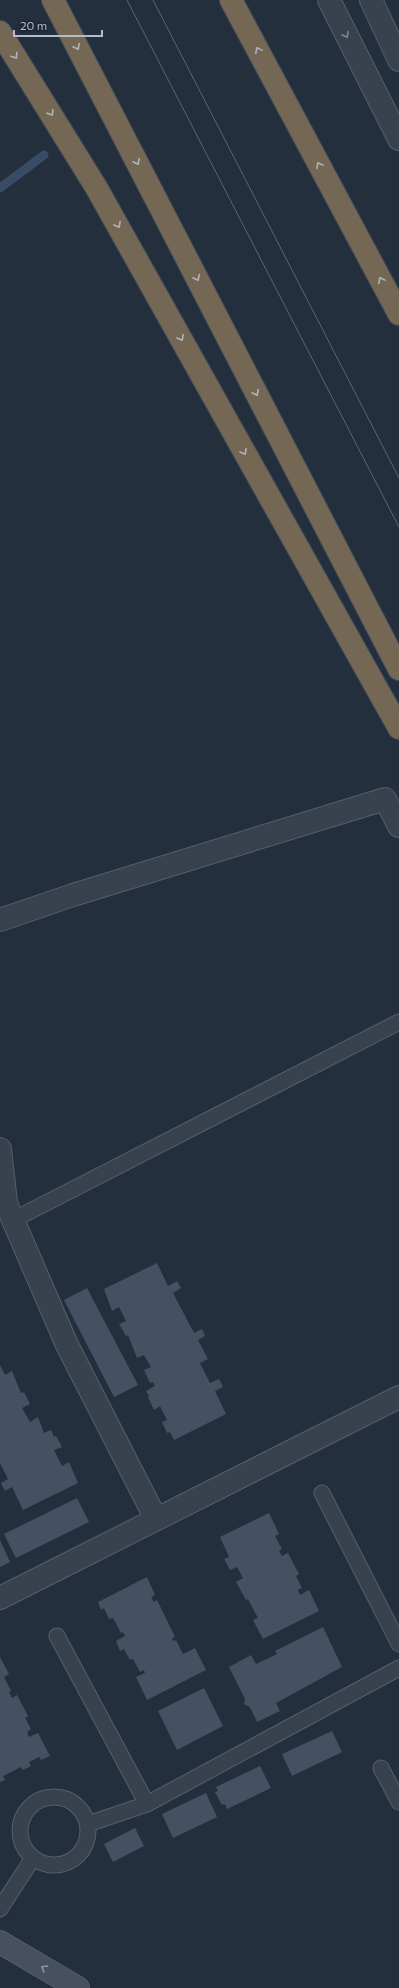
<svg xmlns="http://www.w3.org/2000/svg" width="399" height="1988" viewBox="0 0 399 1988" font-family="Commissioner,sans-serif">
<rect width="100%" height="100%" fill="#242f3e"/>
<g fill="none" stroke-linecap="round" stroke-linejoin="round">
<!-- stream -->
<path stroke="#394c67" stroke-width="9" d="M 0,188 L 44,155"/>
</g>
<!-- building -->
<g fill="#455162">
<path d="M 157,1263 L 168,1286 L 177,1281 L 181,1288 L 173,1293 L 194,1333 L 202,1329 L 205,1336 L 198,1340 L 208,1359 L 200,1363 L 210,1383 L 219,1379 L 223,1387 L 215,1391 L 226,1414 L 174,1440 L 170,1432 L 167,1433 L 162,1422 L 167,1420 L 160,1406 L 154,1410 L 148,1397 L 149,1396 L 146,1391 L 155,1386 L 153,1382 L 150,1383 L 144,1370 L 151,1367 L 144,1355 L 137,1358 L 128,1335 L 126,1336 L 119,1324 L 126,1321 L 119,1307 L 112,1311 L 104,1289 Z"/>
<path d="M 87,1288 L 138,1385 L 114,1397 L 64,1300 Z"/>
<path d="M 0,1365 L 5,1375 L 12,1371 L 21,1393 L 24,1392 L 30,1404 L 22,1408 L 30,1422 L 38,1417 L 44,1433 L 51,1430 L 54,1437 L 56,1436 L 62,1447 L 54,1450 L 62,1466 L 69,1462 L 78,1483 L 23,1510 L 12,1487 L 5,1491 L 1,1483 L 8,1479 L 0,1463 Z"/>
<path d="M 77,1498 L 89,1522 L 16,1558 L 4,1534 Z"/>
<path d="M 269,1513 L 279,1534 L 275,1536 L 282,1549 L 279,1551 L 282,1556 L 288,1553 L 299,1574 L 296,1576 L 302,1588 L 298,1590 L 300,1595 L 309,1590 L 319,1611 L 263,1639 L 253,1620 L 258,1618 L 248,1599 L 246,1600 L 236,1582 L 243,1578 L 237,1567 L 230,1570 L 224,1559 L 229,1557 L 220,1537 Z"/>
<path d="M 0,1540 L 10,1562 L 0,1567 Z"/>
<path d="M 147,1577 L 155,1595 L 151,1597 L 154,1602 L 157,1600 L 175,1637 L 172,1638 L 173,1641 L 176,1640 L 183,1654 L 195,1648 L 206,1670 L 147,1700 L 136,1677 L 145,1673 L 144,1670 L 140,1672 L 133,1659 L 130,1660 L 124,1649 L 120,1651 L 116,1641 L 125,1636 L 123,1632 L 121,1633 L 113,1618 L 109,1619 L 104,1608 L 101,1610 L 98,1602 Z"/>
<path d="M 323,1627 L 342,1667 L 276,1703 L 280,1711 L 257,1722 L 250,1707 L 244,1704 L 245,1699 L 229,1667 L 251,1655 L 256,1664 L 277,1654 L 275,1651 Z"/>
<path d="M 0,1657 L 9,1674 L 4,1677 L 11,1691 L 9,1692 L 12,1698 L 17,1695 L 28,1716 L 25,1718 L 31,1729 L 27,1732 L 29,1737 L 38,1733 L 50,1756 L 41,1760 L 39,1757 L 29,1762 L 31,1766 L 23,1770 L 21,1767 L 3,1776 L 5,1780 L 0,1782 Z"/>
<path d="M 204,1688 L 223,1726 L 177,1750 L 158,1711 Z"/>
<path d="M 332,1731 L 342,1752 L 292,1776 L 282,1754 Z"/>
<path d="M 260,1766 L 271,1788 L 227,1809 L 225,1804 L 222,1805 L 215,1792 L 218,1791 L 216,1787 Z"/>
<path d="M 206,1793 L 217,1817 L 173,1838 L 162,1814 Z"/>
<path d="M 135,1828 L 144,1846 L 113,1862 L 104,1844 Z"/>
</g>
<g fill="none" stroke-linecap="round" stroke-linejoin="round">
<defs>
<g id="service">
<path d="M 13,1220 L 399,1022"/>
<path d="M 322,1493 L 399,1644"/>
<path d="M 57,1636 L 147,1804 L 399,1668"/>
<path d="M 381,1768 L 399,1802"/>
<circle cx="54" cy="1831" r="34"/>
<path d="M 88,1824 L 147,1804"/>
<path d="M 0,1909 L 33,1858"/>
</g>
<g id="minor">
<path d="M 329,0 L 399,139"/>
<path d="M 371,0 L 399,60"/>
<path d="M 0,920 L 73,895 L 385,799 L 399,826"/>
<path d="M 0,1149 L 6,1203 L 13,1220 L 67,1345 L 156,1519"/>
<path d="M 0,1598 L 399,1397"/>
</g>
<path id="secondary" d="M 0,1942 L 78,1988"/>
<g id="motorway">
<path d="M 53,0 L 399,669"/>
<path d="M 231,0 L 399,314"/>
<path d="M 0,32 L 96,187 L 399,728"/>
</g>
</defs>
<!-- service casing -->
<use href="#service" stroke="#565f6c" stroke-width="17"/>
<!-- minor casing -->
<use href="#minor" stroke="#565f6c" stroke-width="24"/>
<!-- secondary casing -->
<use href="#secondary" stroke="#565f6c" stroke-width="24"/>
<!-- motorway casing -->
<use href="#motorway" stroke="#434c59" stroke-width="24"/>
<!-- service -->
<use href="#service" stroke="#38414e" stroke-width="15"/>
<!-- minor -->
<use href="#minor" stroke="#38414e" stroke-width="22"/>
<!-- secondary -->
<use href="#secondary" stroke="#465061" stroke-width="22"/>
<!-- motorway -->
<use href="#motorway" stroke="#746855" stroke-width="22"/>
<!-- tram -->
<g stroke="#5a6575" stroke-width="1">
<path d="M 127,0 L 399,527"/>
<path d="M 153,0 L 399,478"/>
</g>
</g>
<!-- one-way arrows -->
<defs><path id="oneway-chevron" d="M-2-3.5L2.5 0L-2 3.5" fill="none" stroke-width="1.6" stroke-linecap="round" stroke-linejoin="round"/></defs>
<use stroke="#7c8592" href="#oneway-chevron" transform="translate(346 35) rotate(63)"/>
<g stroke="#aeb4bd">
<use href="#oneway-chevron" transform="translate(77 47) rotate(63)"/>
<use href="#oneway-chevron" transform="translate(258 50) rotate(-118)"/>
<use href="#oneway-chevron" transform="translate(15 56) rotate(57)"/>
<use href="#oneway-chevron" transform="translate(51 113) rotate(58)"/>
<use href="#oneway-chevron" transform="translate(137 162) rotate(63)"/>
<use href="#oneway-chevron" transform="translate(319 165) rotate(-118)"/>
<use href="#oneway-chevron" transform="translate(118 225) rotate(61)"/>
<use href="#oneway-chevron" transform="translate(197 278) rotate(63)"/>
<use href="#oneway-chevron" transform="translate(381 280) rotate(-118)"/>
<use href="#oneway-chevron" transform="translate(181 338) rotate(61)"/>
<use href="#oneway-chevron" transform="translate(256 393) rotate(63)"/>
<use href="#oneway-chevron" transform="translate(244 452) rotate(61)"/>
</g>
<use stroke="#8e96a5" href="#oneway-chevron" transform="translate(44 1968) rotate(-149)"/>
<!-- scale -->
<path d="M14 30v6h88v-6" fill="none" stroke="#b4bcc9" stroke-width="2"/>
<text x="20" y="30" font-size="12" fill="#b4bcc9" stroke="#1d2633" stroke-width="3" paint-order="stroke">20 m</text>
</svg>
